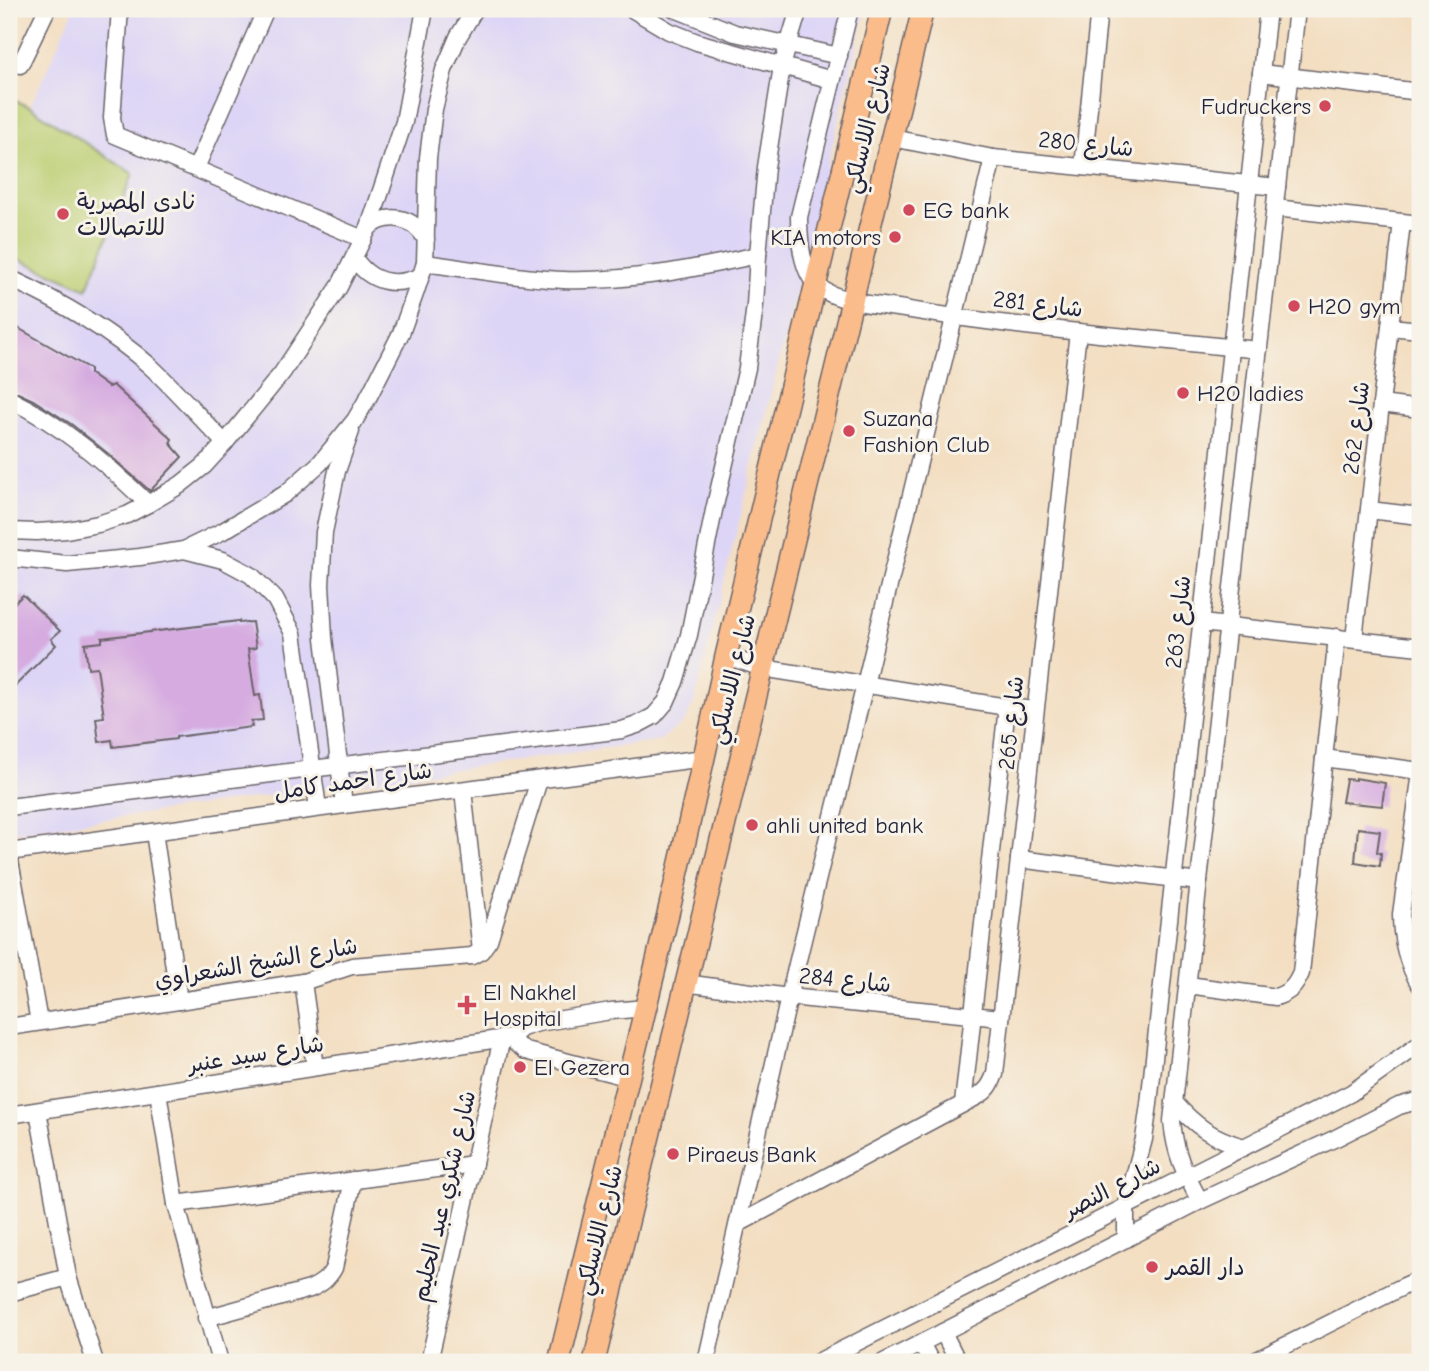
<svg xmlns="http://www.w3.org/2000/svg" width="1429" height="1371" viewBox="0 0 1429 1371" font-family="'Comic Neue','Playpen Sans Arabic',sans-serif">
<rect width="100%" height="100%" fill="#f7f3e8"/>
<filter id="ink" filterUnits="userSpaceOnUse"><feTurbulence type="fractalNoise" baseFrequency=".0143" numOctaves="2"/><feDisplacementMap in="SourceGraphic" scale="14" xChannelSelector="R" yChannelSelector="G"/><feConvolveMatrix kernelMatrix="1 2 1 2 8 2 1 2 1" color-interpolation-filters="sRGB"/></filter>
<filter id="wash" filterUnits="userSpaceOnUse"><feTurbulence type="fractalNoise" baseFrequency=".00686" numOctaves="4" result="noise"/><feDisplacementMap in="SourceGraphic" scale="28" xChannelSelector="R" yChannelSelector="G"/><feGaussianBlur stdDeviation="1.57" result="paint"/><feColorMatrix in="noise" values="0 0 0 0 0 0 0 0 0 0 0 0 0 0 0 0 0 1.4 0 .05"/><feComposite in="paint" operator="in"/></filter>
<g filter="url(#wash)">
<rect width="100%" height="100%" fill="#f3dec1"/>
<!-- built -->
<path fill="#ddd5f6" d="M 74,9 L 866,9 L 695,700 L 685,721 L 660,740 L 9,833 L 9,255 L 87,289 L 133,174 L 30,107 Z"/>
<!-- green -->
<path fill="#bacd70" stroke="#6e7856" stroke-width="2" d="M 9,98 L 30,107 L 133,174 L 87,289 L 9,255 Z"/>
<g id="blocks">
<!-- building -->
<g fill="#d6ace0">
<path d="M 18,328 L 90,369 L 90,374 L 108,387 L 113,385 L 172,439 L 170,443 L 182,457 L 150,491 L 106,452 L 71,424 L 33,400 L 9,389 L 9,334 Z"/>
<path d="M 23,595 L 60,631 L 51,639 L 56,645 L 9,692 L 9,608 Z"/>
<path d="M 239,621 L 239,623 L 252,622 L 256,648 L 248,649 L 255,696 L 260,695 L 263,720 L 251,721 L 252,727 L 176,737 L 176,739 L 113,747 L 112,740 L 99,742 L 96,718 L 104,717 L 97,667 L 88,668 L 85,644 L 102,642 L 102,638 Z"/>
<path d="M 1355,778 L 1385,783 L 1382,806 L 1342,802 L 1346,779 L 1355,780 Z"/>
<path d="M 1358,828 L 1380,831 L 1377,852 L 1381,853 L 1380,866 L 1355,862 Z"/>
</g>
</g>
</g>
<g filter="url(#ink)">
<use href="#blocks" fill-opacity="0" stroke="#6b646a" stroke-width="2"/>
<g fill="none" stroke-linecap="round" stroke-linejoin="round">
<defs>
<g id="minor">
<path d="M 120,9 L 112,118 L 115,135 L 363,239"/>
<path d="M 632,9 L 669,31 L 697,42 L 832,80"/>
<path d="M 675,9 L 735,33 L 839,56"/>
<path d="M 850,9 L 799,217 C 799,238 801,273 819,287 C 841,304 883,305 910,310 C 1026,329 1143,338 1259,350"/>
<path d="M 20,65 L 47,9"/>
<path d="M 1261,73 L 1420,92"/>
<path d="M 892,138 L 993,158 L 1277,187"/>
<path d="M 1083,167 L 1099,9"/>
<path d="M 196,168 L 266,9"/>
<path d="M 1275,208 L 1420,224"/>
<path d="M 369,227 C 390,212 413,217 426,239"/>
<path d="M 354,258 C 370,282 394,288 421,276"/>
<path d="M 425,263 C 470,269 517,278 563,280 C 629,282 693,269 758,255"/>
<path d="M 9,278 C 59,301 108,329 150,366 C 176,390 200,418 225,443"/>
<path d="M 1390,327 L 1420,330"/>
<path d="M 9,399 C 62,425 106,463 148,504"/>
<path d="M 1381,404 L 1420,409"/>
<path d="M 1369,510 L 1420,516"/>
<path d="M 9,531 L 37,532 L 67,530 L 98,524 L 127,515 L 148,504 L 180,485 L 204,466 L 225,443 L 282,373 L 339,287 L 369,227 L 404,122 L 425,9"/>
<path d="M 184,550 L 223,560 L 251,575 L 275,599 L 293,633 L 318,808"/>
<path d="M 9,558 L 67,564 L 140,557 L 184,550 L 223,531 L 285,494 L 320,463 L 355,420 L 369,396 L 401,333 L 416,291 L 425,263 L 428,158 L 434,109 L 444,70 L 458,37 L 475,9"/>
<path d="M 1201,623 L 1420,647"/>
<path d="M 1354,639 L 1402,222"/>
<path d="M 726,656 L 762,668 L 1007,707 L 1035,710"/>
<path d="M 1324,758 L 1420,771"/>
<path d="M 1420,780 L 1401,914 C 1401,938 1407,965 1420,985"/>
<path d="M 463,790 L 481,951"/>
<path d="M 344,805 L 324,638 L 321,585 L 324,532 L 337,471 L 351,431"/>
<path d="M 9,807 L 622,730 L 637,725 L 654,716 L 666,702 L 675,682 L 689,635 L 714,510 L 747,368 L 755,305 L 758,255 L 766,167 L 782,66 L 799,9"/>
<path d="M 154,832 L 179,1001"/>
<path d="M 9,852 L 344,805 L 704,758"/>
<path d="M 9,855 L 39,1022"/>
<path d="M 1019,859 L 1199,882"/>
<path d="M 303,982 L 315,1067"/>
<path d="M 685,983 L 789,997 L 1001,1018"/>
<path d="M 1188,985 L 1276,997 C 1290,992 1295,987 1301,973 L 1337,637"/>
<path d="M 9,1027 L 303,982 L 352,966 L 472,956 L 481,951 L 489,940 L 539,780"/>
<path d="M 511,1037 L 515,1043 L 526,1051 L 630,1078"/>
<path d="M 158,1092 L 176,1204 L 220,1362"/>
<path d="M 1174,1102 C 1195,1126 1212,1138 1244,1147"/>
<path d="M 963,1104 L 1007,707"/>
<path d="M 38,1111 L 68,1277 L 95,1362"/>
<path d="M 9,1115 L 511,1037 L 522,1028 L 538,1023 L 611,1011 L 646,1008"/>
<path d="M 1200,1201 C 1184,1172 1175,1154 1172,1121 L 1297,9"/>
<path d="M 176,1204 L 474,1164"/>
<path d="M 738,1224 L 978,1096 C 987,1091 991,1085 995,1074 L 1078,332"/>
<path d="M 1126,1239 L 1126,1207 L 1144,1139 L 1149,1104 L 1268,9"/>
<path d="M 9,1293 L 68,1277"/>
<path d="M 206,1318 L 310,1289 C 321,1284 328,1279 334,1268 L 353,1180"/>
<path d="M 943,1332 L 958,1362"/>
<path d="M 921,1343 L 931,1362"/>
<path d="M 429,1362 L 502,1038"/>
<path d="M 706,1362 L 789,997 L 993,158"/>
<path d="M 818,1362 L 1351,1093 L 1420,1044"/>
<path d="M 884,1362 L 1200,1201 L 1336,1138 L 1399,1106 L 1420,1100"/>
<path d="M 1253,1362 L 1402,1287 L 1420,1279"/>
</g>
<g id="major">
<path d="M 559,1362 C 616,1127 676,893 726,656 L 882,9"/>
<path d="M 594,1362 L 923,9"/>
</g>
</defs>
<!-- minor casing -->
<use href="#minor" stroke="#6b646a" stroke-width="19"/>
<!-- major casing -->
<use href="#major" stroke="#6b646a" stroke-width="24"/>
<!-- minor -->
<use href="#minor" stroke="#fff" stroke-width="16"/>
<!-- major -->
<use href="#major" stroke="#fabc8b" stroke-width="21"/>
</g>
</g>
<!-- markers -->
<g fill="#d1495b" stroke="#f7f3e8" stroke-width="2.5">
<circle cx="1325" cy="106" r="7"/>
<circle cx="909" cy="210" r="7"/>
<circle cx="63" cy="214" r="7"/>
<circle cx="895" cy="237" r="7"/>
<circle cx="1294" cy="306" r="7"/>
<circle cx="1183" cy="393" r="7"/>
<circle cx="849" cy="431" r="7"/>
<circle cx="752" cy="825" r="7"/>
<path d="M463.5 994.5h7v7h7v7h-7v7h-7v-7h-7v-7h7z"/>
<circle cx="520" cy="1067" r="7"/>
<circle cx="673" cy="1154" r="7"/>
<circle cx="1152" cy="1267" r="7"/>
</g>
<g text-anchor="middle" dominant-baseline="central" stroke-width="6" stroke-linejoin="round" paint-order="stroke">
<!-- poi labels -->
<g font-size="23" fill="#22223b" stroke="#f7f3e8" text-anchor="start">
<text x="1311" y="106" text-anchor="end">Fudruckers</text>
<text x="77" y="201">نادى المصرية<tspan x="77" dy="26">للاتصالات</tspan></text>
<text x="923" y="210">EG bank</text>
<text x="881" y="237" text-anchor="end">KIA motors</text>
<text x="1308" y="306">H2O gym</text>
<text x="1197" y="393">H2O ladies</text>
<text x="863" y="418">Suzana<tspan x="863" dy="26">Fashion Club</tspan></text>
<text x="766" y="825">ahli united bank</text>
<text x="483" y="992">El Nakhel<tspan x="483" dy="26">Hospital</tspan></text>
<text x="534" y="1067">El Gezera</text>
<text x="687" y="1154">Piraeus Bank</text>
<text x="1166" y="1267">دار القمر</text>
</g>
<!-- street labels -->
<g font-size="23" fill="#22223b" stroke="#f7f3e8">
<text transform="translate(867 128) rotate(-76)">شارع اللاسلكي</text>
<text transform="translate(1086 144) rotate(6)">شارع 280</text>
<text transform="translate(1038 304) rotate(7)">شارع 281</text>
<text transform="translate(1356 428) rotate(-83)">شارع 262</text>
<text transform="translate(1178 622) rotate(-84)">شارع 263</text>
<text transform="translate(732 679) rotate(-76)">شارع اللاسلكي</text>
<text transform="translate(1011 723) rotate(-84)">شارع 265</text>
<text transform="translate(353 781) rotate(-8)">شارع احمد كامل</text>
<text transform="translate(256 963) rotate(-10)">شارع الشيخ الشعراوي</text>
<text transform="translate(845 980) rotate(6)">شارع 284</text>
<text transform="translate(256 1054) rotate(-9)">شارع سيد عنبر</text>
<text transform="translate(1112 1188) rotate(-27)">شارع النصر</text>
<text transform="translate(444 1196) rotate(-77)">شارع شكري عبد الحليم</text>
<text transform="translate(599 1230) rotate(-76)">شارع اللاسلكي</text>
</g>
</g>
<!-- margin -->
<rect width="1429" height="1371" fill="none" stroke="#f7f3e8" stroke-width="35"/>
</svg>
